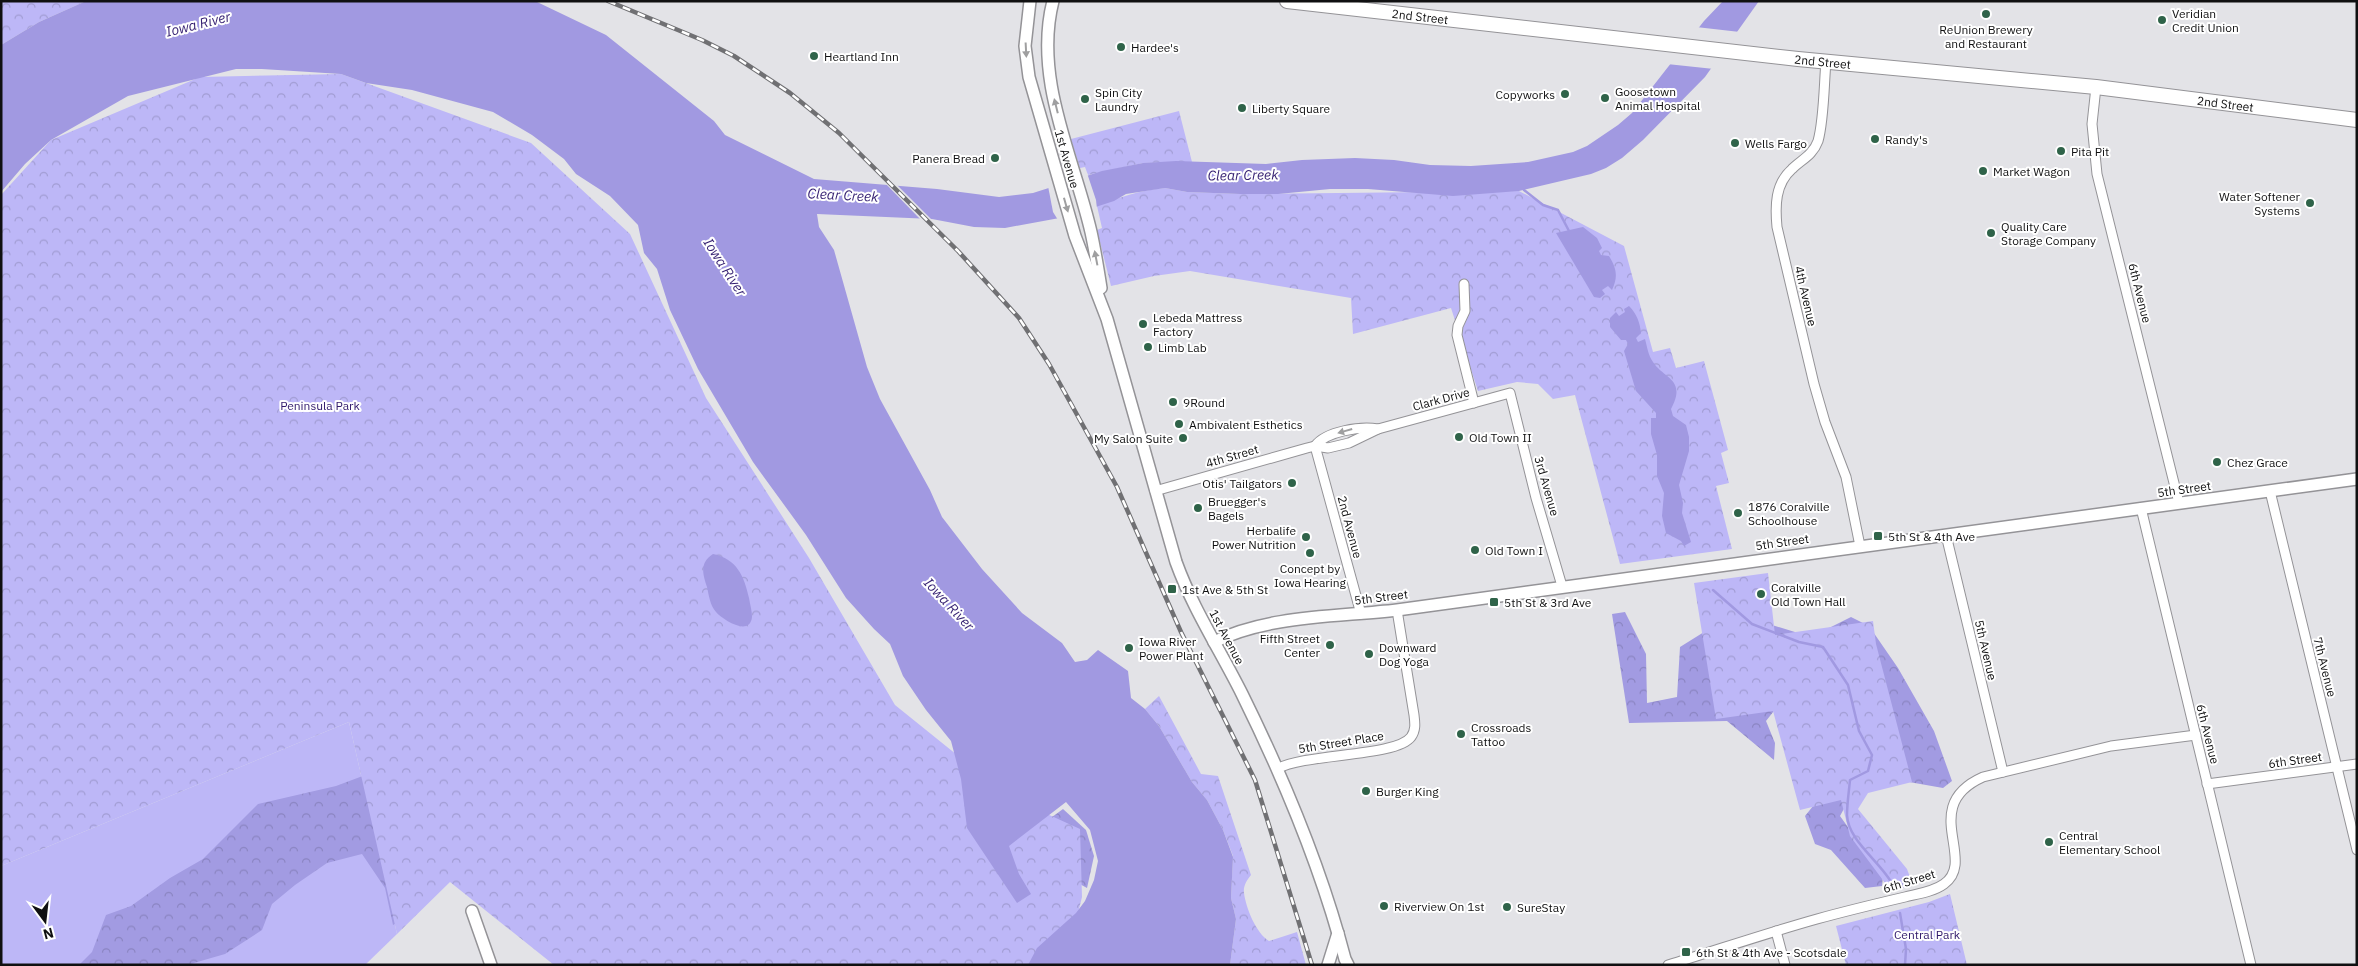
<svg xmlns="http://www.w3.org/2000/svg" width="2358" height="966" viewBox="0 0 2358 966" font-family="'IBM Plex Sans',sans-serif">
<defs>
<pattern id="forest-crowns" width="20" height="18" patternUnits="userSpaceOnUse" patternTransform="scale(1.25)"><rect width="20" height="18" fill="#a29be2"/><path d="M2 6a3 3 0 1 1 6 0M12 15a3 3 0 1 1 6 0" fill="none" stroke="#8a84c1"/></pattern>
<pattern id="park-crowns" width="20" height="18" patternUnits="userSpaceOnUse" patternTransform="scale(1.25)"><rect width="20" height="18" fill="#bdb7f7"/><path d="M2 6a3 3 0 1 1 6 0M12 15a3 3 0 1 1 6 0" fill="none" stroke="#a19cd3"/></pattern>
</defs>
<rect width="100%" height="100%" fill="#e3e3e7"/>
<!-- grass -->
<path fill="#bdb7f7" d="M 349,722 L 397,934 L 365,965 L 1,965 L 1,866 Z"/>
<!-- forest -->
<g fill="url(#forest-crowns)">
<path d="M 1625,612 L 1646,654 L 1647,703 L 1677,697 L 1680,647 L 1728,617 L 1756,620 L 1811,637 L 1851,617 L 1869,626 L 1898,668 L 1934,731 L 1952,781 L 1943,788 L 1892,779 L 1853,792 L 1840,816 L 1883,876 L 1882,886 L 1865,888 L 1831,850 L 1815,844 L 1805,816 L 1826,790 L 1789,692 L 1766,721 L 1775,743 L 1774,760 L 1727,721 L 1629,723 L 1612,614 Z"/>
<path d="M 376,771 L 401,921 L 393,925 L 385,888 L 362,854 L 327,863 L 295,885 L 272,904 L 262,930 L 225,954 L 187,965 L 79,965 L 92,952 L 106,915 L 131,906 L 170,878 L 203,859 L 258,804 L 336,786 Z"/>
<path d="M 1063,809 L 1086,830 L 1094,856 L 1087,888 L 1060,873 L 1033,831 Z"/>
</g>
<!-- park -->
<g fill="url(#park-crowns)">
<path d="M 1,1 L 86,1 L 39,22 L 1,45 Z"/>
<path d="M 341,74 L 531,143 L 630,234 L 706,398 L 809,558 L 895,705 L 1008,796 L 1080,829 L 1082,897 L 1065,965 L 554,965 L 450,882 L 397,934 L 349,722 L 1,866 L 1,195 L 51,140 L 200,77 Z"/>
<path d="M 1179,111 L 1192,162 L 1143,163 L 1088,175 L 1085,167 L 1080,168 L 1071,139 Z"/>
<path d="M 1165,188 L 1187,192 L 1240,194 L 1519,191 L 1624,246 L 1653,352 L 1670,348 L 1676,368 L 1704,361 L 1728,450 L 1721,453 L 1729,483 L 1716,486 L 1732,549 L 1620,564 L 1575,395 L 1553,399 L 1538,384 L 1517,382 L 1478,391 L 1451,308 L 1353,334 L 1351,298 L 1190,271 L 1154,276 L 1111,286 L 1097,230 L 1102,228 L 1097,206 C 1120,197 1140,190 1165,188 Z"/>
<path d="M 1768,573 L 1775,635 L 1873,621 L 1876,644 L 1912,782 L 1868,793 L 1858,809 L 1907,869 L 1913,885 L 1891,891 L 1850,836 L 1841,800 L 1800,810 L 1773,711 L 1716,719 L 1694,583 Z"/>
<path d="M 1159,696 L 1201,774 L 1218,776 L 1251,875 C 1247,880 1243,886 1244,893 C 1246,908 1256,933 1269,941 L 1297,932 L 1306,965 L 1230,965 L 1236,919 L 1231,898 L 1233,856 L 1223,830 L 1207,800 L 1192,782 L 1159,726 L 1145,709 Z"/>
<path d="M 1950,894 L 1967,965 L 1846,965 L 1836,926 L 1929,902 Z"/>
</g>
<!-- water -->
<g fill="#a199e1">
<path d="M 86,1 L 535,1 L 606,35 L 714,121 L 725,135 L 814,179 L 937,189 L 999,197 L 1033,193 L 1102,171 L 1143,163 L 1176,161 L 1266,164 L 1302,160 L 1355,158 L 1394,160 L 1430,165 L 1471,166 L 1528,162 L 1573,152 L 1587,146 L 1618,125 L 1632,113 L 1704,21 L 1723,1 L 1759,1 L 1705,77 L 1643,140 L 1622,158 L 1606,168 L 1591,174 L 1519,191 L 1453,196 L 1368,189 L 1330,189 L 1278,194 L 1240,194 L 1187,192 L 1165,188 L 1126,194 L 1114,201 L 1065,217 L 1005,228 L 974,227 L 932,219 L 817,214 L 819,227 L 834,250 L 867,367 L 880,399 L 930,490 L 942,517 L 982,569 L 1022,613 L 1062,643 L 1075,662 L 1087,660 L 1098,650 L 1128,671 L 1131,698 L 1145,709 L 1159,726 L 1192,782 L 1207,800 L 1223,830 L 1233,857 L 1231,898 L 1236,919 L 1230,965 L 1028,965 L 1037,948 L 1076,913 L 1085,901 L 1094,880 L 1098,861 L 1090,830 L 1066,802 L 1009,846 L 1019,874 L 1031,894 L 1017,903 L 967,828 L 961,779 L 951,741 L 926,710 L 903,676 L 890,644 L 874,629 L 846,598 L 806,535 L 753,462 L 698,369 L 670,310 L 657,269 L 644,253 L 638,225 L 610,196 L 576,174 L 564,159 L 532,135 L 493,112 L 412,90 L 366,83 L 341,74 L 262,69 L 236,69 L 128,96 L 51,140 L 25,164 L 1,192 L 1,45 L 39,22 Z"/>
<path d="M 1583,227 L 1597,238 L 1602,248 L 1599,251 L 1601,255 L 1609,256 C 1617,269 1618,277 1612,290 L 1608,286 L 1602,290 L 1605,294 L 1600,298 L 1594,297 L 1556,233 Z"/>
<path d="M 1629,306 C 1637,314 1640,323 1641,333 L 1636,338 L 1638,342 L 1645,339 C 1647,346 1648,355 1653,362 C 1664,379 1687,379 1671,409 L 1673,416 L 1686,425 L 1689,437 L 1689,451 L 1679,485 L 1683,503 L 1682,513 L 1691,542 L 1684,546 L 1681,541 L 1666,533 L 1662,516 L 1664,493 L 1657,476 L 1657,455 L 1651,434 L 1651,418 L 1656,418 L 1656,413 L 1636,391 L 1624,351 L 1628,344 L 1626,340 L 1621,340 L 1610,327 L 1610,318 L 1616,312 L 1619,316 L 1625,312 L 1624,309 Z"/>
<path d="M 713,554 C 737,559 744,576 749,598 C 750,604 752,611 752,617 C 750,637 723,620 716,612 C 710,605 709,596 707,587 C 703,574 699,563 713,554 Z"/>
</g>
<!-- pier -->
<g fill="#e3e3e7">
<path d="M 1696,27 L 1740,32 L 1714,69 L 1667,64 Z"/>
<path d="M 1087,173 L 1096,200 L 1097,209 L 1058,220 L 1053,212 L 1048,186 Z"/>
<path d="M 884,182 L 895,183 L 934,222 L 922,221 Z"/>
</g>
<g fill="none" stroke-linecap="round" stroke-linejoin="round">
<!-- stream -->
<g stroke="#a199e1" stroke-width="2.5">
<path d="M 1524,190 L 1543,205 L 1558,210 L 1569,231"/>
<path d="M 1713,590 L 1752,624 L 1799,642 L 1823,647 L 1848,685 L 1859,731 L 1872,755 L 1868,771 L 1850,780 C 1849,791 1847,804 1847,815 C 1848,842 1883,863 1894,887"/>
<path d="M 1900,913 L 1906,949 L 1905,965"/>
</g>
<defs>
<g id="street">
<path d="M 1826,61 C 1824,84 1824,120 1818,141 C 1813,155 1801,160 1792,169 C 1775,184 1775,206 1777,227 L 1814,384 L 1825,422 L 1846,477 L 1860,546"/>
<path d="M 2096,87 L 2092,124 L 2097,174 L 2179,503"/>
<path d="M 1464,284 L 1465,311 L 1458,326 L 1457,335 L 1474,403"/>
<path d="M 1315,446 L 1361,614"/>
<path d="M 1315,446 C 1326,431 1361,426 1378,429"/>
<path d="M 1155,491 L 1307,448 L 1315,446 L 1328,448 L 1349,443 L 1378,429 L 1510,393 L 1536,498 L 1562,586"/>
<path d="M 2270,491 L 2357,850"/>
<path d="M 2141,508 L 2251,965"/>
<path d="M 1946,535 L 2003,772"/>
<path d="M 1277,769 C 1305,753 1396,757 1411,737 C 1416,730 1415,723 1414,715 L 1397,610"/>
<path d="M 2207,784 L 2357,764"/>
<path d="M 1776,931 L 1785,965"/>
<path d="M 1668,965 C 1717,950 1767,933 1817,919 C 1846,911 1875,904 1905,897 C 1917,894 1933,892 1944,884 C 1978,860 1918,806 1983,777 L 2111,746 L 2196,735"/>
</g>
<g id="secondary">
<path d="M 1030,1 L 1025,46 L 1029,77 L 1075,236 L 1107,319 L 1176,562 C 1193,609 1220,650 1242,694 C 1284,779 1321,867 1345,959 L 1348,965"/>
<path d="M 1053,1 C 1033,79 1074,158 1091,232 C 1095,250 1098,269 1101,288"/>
<path d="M 1214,642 C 1268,615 1338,617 1397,610 L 2357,479"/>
<path d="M 472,911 L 491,965"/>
<path d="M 1328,965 L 1338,933"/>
</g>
<g id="primary">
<path id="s1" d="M 1287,1 L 1798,59 L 2096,87 L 2357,120"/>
</g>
</defs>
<!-- street casing -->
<use href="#street" stroke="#949397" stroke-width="11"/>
<!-- secondary casing -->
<use href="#secondary" stroke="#949397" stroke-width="14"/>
<!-- primary casing -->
<use href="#primary" stroke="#949397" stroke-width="16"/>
<!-- street -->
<use href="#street" stroke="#fff" stroke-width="9"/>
<!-- secondary -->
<use href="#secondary" stroke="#fff" stroke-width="11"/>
<!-- primary -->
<use href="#primary" stroke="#fff" stroke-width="14"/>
<defs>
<path id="rail" d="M 608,1 L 702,40 L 734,56 L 790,93 L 839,133 L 958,251 L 1019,318 L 1049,364 L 1117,487 L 1181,632 L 1255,780 L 1312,965"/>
</defs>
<!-- rail casing -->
<use href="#rail" stroke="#707073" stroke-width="4.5"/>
<!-- rail -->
<use href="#rail" stroke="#fff" stroke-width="2.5" stroke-dasharray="8" stroke-linecap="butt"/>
</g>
<!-- one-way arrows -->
<defs><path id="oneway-solid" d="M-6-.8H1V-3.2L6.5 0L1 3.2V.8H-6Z" transform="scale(1.25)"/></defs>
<g fill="#9f9fa0">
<use href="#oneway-solid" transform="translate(1026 50) rotate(87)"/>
<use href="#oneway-solid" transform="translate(1056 106) rotate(-104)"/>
<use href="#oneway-solid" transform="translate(1066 205) rotate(74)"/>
<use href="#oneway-solid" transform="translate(1096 258) rotate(-101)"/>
<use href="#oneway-solid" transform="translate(1345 431) rotate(164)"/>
</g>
<!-- markers -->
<g fill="#2f6349" stroke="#fff" stroke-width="2">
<circle cx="1986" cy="14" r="5"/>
<circle cx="2162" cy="20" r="5"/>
<circle cx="1121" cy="47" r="5"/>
<circle cx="814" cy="56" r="5"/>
<circle cx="1565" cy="94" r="5"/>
<circle cx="1605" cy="98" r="5"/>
<circle cx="1085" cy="99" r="5"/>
<circle cx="1242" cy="108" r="5"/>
<circle cx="1875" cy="139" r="5"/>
<circle cx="1735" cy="143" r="5"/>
<circle cx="2061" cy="151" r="5"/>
<circle cx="995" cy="158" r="5"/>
<circle cx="1983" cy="171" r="5"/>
<circle cx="2310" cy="203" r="5"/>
<circle cx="1991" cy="233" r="5"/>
<circle cx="1143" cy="324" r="5"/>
<circle cx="1148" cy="347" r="5"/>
<circle cx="1173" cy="402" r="5"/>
<circle cx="1179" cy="424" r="5"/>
<circle cx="1459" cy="437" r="5"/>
<circle cx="1183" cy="438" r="5"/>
<circle cx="2217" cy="462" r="5"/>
<circle cx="1292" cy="483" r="5"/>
<circle cx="1198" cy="508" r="5"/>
<circle cx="1738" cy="513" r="5"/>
<rect x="1873" y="531" width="10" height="10" rx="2.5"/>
<circle cx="1306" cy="537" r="5"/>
<circle cx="1475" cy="550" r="5"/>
<circle cx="1310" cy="553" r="5"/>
<rect x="1167" y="584" width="10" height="10" rx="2.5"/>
<circle cx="1761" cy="594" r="5"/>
<rect x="1489" y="597" width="10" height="10" rx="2.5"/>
<circle cx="1330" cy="645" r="5"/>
<circle cx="1129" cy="648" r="5"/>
<circle cx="1369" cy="654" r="5"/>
<circle cx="1461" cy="734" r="5"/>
<circle cx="1366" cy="791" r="5"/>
<circle cx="2049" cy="842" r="5"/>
<circle cx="1384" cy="906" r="5"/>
<circle cx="1507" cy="907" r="5"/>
<rect x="1681" y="947" width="10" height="10" rx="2.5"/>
</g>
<g text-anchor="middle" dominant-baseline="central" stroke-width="4" stroke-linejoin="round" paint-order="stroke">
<!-- poi labels -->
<g font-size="12" fill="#101011" stroke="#fff" text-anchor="start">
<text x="2172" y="13">Veridian<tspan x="2172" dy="14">Credit Union</tspan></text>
<text x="1986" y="29" text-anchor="middle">ReUnion Brewery<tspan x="1986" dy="14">and Restaurant</tspan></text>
<text x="1131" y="47">Hardee's</text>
<text x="824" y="56">Heartland Inn</text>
<text x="1615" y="91">Goosetown<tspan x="1615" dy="14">Animal Hospital</tspan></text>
<text x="1095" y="92">Spin City<tspan x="1095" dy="14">Laundry</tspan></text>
<text x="1555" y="94" text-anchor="end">Copyworks</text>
<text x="1252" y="108">Liberty Square</text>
<text x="1885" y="139">Randy's</text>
<text x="1745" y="143">Wells Fargo</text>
<text x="2071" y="151">Pita Pit</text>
<text x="985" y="158" text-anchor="end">Panera Bread</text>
<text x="1993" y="171">Market Wagon</text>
<text x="2300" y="196" text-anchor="end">Water Softener<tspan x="2300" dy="14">Systems</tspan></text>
<text x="2001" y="226">Quality Care<tspan x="2001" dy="14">Storage Company</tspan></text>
<text x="1153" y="317">Lebeda Mattress<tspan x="1153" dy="14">Factory</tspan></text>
<text x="1158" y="347">Limb Lab</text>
<text x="1183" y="402">9Round</text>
<text x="1189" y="424">Ambivalent Esthetics</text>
<text x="1469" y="437">Old Town II</text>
<text x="1173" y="438" text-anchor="end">My Salon Suite</text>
<text x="2227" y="462">Chez Grace</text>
<text x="1282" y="483" text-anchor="end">Otis' Tailgators</text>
<text x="1208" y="501">Bruegger's<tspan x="1208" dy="14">Bagels</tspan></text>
<text x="1748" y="506">1876 Coralville<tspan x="1748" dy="14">Schoolhouse</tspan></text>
<text x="1296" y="530" text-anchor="end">Herbalife<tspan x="1296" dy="14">Power Nutrition</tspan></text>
<text x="1888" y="536">5th St &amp; 4th Ave</text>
<text x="1485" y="550">Old Town I</text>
<text x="1310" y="568" text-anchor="middle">Concept by<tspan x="1310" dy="14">Iowa Hearing</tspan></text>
<text x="1771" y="587">Coralville<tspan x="1771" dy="14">Old Town Hall</tspan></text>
<text x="1182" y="589">1st Ave &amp; 5th St</text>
<text x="1504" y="602">5th St &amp; 3rd Ave</text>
<text x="1320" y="638" text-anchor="end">Fifth Street<tspan x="1320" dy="14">Center</tspan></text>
<text x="1139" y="641">Iowa River<tspan x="1139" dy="14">Power Plant</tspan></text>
<text x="1379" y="647">Downward<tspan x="1379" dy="14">Dog Yoga</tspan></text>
<text x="1471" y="727">Crossroads<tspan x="1471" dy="14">Tattoo</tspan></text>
<text x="1376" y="791">Burger King</text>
<text x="2059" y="835">Central<tspan x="2059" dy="14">Elementary School</tspan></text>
<text x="1394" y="906">Riverview On 1st</text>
<text x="1517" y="907">SureStay</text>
<text x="1696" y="952">6th St &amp; 4th Ave - Scotsdale</text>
</g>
<!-- street labels -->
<g font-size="12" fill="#101011" stroke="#fff">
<text stroke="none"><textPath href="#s1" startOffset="134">2nd Street</textPath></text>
<text stroke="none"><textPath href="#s1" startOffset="539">2nd Street</textPath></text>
<text stroke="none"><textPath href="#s1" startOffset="944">2nd Street</textPath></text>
<text transform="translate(1067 159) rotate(74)">1st Avenue</text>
<text transform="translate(2140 293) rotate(76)">6th Avenue</text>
<text transform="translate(1806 296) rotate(77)">4th Avenue</text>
<text transform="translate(1441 399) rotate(-15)">Clark Drive</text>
<text transform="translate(1232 456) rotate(-16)">4th Street</text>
<text transform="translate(1547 486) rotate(74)">3rd Avenue</text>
<text transform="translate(2184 489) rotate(-8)">5th Street</text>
<text transform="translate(1350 527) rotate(75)">2nd Avenue</text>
<text transform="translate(1782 542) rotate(-8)">5th Street</text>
<text transform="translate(1381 597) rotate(-7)">5th Street</text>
<text transform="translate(1227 637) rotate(62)">1st Avenue</text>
<text transform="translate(1986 650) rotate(77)">5th Avenue</text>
<text transform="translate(2325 667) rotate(76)">7th Avenue</text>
<text transform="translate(2208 734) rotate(76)">6th Avenue</text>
<text transform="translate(1341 742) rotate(-9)">5th Street Place</text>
<text transform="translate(2295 760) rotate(-8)">6th Street</text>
<text transform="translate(1909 881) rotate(-17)">6th Street</text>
</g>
<!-- park labels -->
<g font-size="12" fill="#30196b" stroke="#fff">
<text x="320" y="405">Peninsula Park</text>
<text x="1927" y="934">Central Park</text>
</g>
<!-- water labels -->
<g font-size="14" font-style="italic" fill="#341f71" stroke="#fff">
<text transform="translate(198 24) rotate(-14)">Iowa River</text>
<text transform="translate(1243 175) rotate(-1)">Clear Creek</text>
<text transform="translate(843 195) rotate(3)">Clear Creek</text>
<text transform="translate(725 267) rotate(57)">Iowa River</text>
<text transform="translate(949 604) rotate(47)">Iowa River</text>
</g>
</g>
<!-- border -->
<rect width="2358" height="966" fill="none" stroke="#101011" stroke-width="5"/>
<!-- north arrow -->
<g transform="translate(45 921) rotate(165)" stroke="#ffffff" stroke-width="4" paint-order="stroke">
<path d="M0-4L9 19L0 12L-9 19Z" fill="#101011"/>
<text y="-8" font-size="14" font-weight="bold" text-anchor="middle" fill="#101011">N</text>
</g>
</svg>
